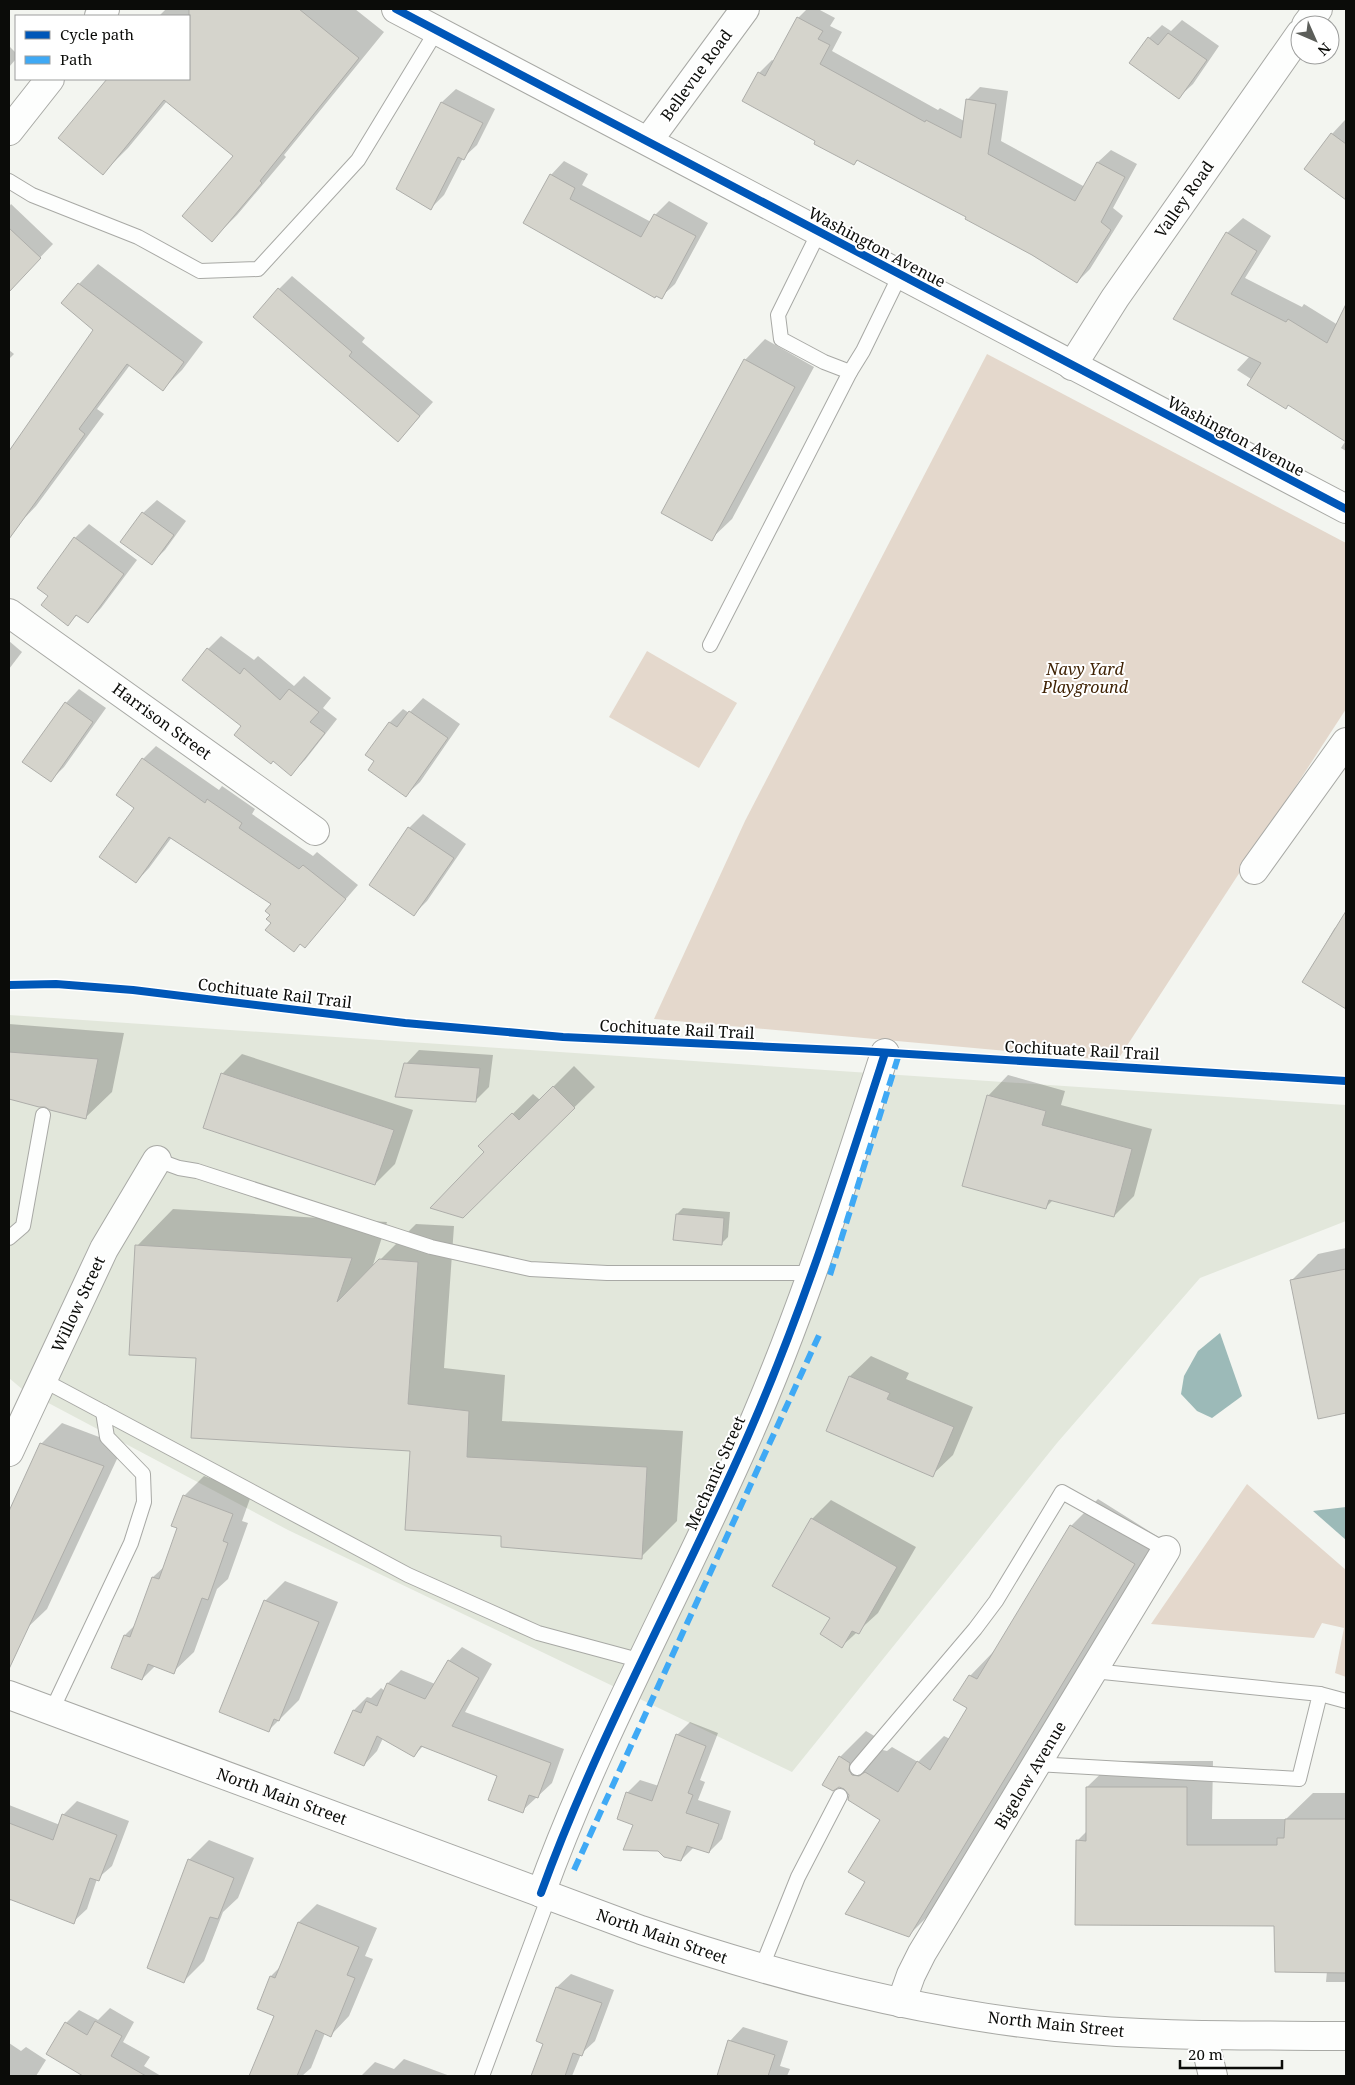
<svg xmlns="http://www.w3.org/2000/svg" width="1355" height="2085" viewBox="0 0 1355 2085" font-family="'Noto Serif',serif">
<rect width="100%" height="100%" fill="#f3f5f0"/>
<!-- built -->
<path fill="#e2e7db" d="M 9,1015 L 1346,1105 L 1346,1221 L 1200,1278 L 1057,1443 L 792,1772 L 288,1530 L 22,1389 L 9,1378 Z"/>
<!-- green -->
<g fill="#e4d8cc">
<path d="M 987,354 L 1346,543 L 1346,709 L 1117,1061 L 654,1019 L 745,821 Z"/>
<path d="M 647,651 L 737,703 L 699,768 L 609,717 Z"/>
<path d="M 1247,1484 L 1346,1570 L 1346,1677 L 1335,1673 L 1344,1628 L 1322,1623 L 1314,1638 L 1151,1624 Z"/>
</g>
<!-- water -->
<g fill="#9cbab8">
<path d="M 1220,1333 L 1242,1396 L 1212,1418 L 1197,1411 L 1181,1394 L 1184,1376 L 1198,1351 Z"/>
<path d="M 1346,1507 L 1346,1540 L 1313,1511 Z"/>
</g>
<!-- shadow -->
<g fill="#0003">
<path d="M 166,9 L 355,9 L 384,32 L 284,155 L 286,157 L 237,215 L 212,240 L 235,156 L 167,101 L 128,148 L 103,173 L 60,138 L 108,79 L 189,79 L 189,16 L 159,16 Z"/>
<path d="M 807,9 L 818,9 L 835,18 L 830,26 L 842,32 L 832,51 L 938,110 L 940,108 L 964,121 L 967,100 L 980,87 L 1008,91 L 1001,141 L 1085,187 L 1098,162 L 1111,150 L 1137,164 L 1113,208 L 1123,216 L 1090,269 L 1077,282 L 968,216 L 858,160 L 854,164 L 817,140 L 759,73 L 772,60 L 774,61 L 798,18 Z"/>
<path d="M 1182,20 L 1219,46 L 1193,84 L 1179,97 L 1149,38 L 1162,25 L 1171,31 Z"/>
<path d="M 9,46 L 16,53 L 16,59 L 9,67 Z"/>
<path d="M 456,89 L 495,109 L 477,145 L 463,158 L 444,195 L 431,208 L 398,189 L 442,102 Z"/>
<path d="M 1345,120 L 1346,121 L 1346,199 L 1306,168 L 1332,134 Z"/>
<path d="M 564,161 L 588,174 L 582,185 L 651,222 L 655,215 L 669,201 L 708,223 L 675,284 L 661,297 L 620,278 L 551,175 Z"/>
<path d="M 11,204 L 53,244 L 28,270 L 9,280 L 9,207 Z"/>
<path d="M 1243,218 L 1271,236 L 1245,278 L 1302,307 L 1304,304 L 1346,330 L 1346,342 L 1329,370 L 1346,374 L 1346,451 L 1341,448 L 1346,440 L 1237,370 L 1250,356 L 1175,318 L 1227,233 Z"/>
<path d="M 98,264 L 203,342 L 182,370 L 163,389 L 130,365 L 97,409 L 104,414 L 36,506 L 17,526 L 9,520 L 9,453 L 95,329 L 79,284 Z"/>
<path d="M 292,276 L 365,338 L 362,342 L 433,402 L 398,441 L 279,289 Z"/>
<path d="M 765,339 L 814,367 L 732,519 L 711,539 L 662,513 L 745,360 Z"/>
<path d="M 9,350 L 14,354 L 9,359 Z"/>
<path d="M 157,500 L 186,521 L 165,550 L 152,563 L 143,513 Z"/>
<path d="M 89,524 L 137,560 L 101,608 L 88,622 L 78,614 L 68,624 L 50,595 L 39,587 L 75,538 Z"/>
<path d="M 221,636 L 254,660 L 258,656 L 294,686 L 304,676 L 331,698 L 323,708 L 337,719 L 305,760 L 291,774 L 243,726 L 208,649 Z"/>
<path d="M 9,641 L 22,652 L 9,669 Z"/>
<path d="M 79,689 L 106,708 L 64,767 L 51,780 L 66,703 Z"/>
<path d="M 423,698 L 460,724 L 420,782 L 406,795 L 376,761 L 390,722 L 403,709 L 409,713 Z"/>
<path d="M 156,746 L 219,790 L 222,786 L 255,809 L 252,814 L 313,856 L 317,852 L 358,885 L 305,946 L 272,923 L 272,904 L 172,837 L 149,868 L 136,882 L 135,807 L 143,759 Z"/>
<path d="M 423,814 L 466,844 L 427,901 L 414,914 L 371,885 L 409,828 Z"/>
<path d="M 1346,917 L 1346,995 L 1339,1003 L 1304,981 L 1334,929 Z"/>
<path d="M 9,1024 L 124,1033 L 112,1092 L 85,1118 L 45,1105 L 39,1106 L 9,1098 Z"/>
<path d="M 419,1050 L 493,1055 L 489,1087 L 476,1100 L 406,1064 Z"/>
<path d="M 242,1054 L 413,1110 L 395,1164 L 375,1184 L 222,1074 Z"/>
<path d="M 574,1066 L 595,1087 L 463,1217 L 486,1152 L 480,1146 L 533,1094 L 540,1100 Z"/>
<path d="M 1008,1075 L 1065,1091 L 1061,1105 L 1152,1129 L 1134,1196 L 1114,1216 L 1053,1200 L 1046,1207 L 988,1096 Z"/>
<path d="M 683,1208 L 730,1212 L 728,1237 L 721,1244 L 677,1214 Z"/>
<path d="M 173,1209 L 387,1222 L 372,1268 L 416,1224 L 454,1226 L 444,1368 L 505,1375 L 502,1421 L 683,1431 L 677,1521 L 641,1557 L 503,1535 L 411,1450 L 197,1357 L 137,1246 Z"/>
<path d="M 1346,1248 L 1346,1412 L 1319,1417 L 1291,1281 L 1318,1254 Z"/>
<path d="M 871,1356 L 909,1373 L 906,1379 L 973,1407 L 953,1455 L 932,1475 L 827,1430 L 850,1376 Z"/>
<path d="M 62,1423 L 123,1446 L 47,1609 L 26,1629 L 9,1621 L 9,1513 L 41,1444 Z"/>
<path d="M 204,1476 L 252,1493 L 242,1521 L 248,1523 L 228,1579 L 217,1589 L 194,1652 L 173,1672 L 155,1666 L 142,1679 L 125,1635 L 136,1624 L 153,1577 L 165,1566 L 179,1528 L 184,1496 Z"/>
<path d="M 1098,1499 L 1160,1538 L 935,1909 L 909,1935 L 867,1881 L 881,1819 L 850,1795 L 840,1757 L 866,1731 L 876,1737 L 878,1749 L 887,1751 L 892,1747 L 918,1762 L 944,1736 L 950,1739 L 969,1708 L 970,1676 L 996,1649 L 1071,1526 Z"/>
<path d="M 831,1500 L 916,1547 L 878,1613 L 842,1646 L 831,1618 L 812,1519 Z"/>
<path d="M 285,1581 L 338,1602 L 299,1700 L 269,1730 L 265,1601 Z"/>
<path d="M 462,1647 L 492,1664 L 465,1712 L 564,1749 L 552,1783 L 522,1811 L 499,1775 L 423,1746 L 414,1756 L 383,1738 L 377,1751 L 364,1765 L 354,1710 L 367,1697 L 371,1698 L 381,1688 L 385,1691 L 388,1683 L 401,1670 L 435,1684 L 449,1661 Z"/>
<path d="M 690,1722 L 718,1733 L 700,1780 L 705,1782 L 698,1800 L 731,1811 L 722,1839 L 709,1852 L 694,1847 L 681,1860 L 634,1824 L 627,1793 L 640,1780 L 659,1786 L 677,1735 Z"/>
<path d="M 1114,1761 L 1213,1761 L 1212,1819 L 1286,1819 L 1313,1793 L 1346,1793 L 1346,1982 L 1326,1982 L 1327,1971 L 1276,1925 L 1077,1841 L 1087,1831 L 1087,1787 Z"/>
<path d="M 77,1801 L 129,1821 L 112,1866 L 97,1879 L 87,1909 L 73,1922 L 11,1899 L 9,1904 L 9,1805 L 60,1825 L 63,1815 Z"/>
<path d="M 209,1840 L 254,1858 L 238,1898 L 223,1912 L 204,1961 L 184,1981 L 189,1860 Z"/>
<path d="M 317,1904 L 377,1928 L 365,1956 L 373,1959 L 349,2016 L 331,2035 L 325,2033 L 311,2068 L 302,2076 L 268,2076 L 253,2070 L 276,2015 L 258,2008 L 271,1976 L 280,1967 L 299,1922 Z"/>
<path d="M 571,1974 L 614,1990 L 595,2041 L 581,2054 L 572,2076 L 533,2076 L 545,2043 L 538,2040 L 557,1987 Z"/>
<path d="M 110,2008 L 134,2022 L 123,2042 L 150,2057 L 144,2066 L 161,2076 L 86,2076 L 48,2054 L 66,2023 L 79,2010 L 98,2020 Z"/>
<path d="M 743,2027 L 788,2041 L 780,2066 L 790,2069 L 787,2076 L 718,2076 L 730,2041 Z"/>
<path d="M 9,2043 L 21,2051 L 26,2047 L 46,2060 L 36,2076 L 9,2076 Z"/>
<path d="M 404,2059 L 450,2076 L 361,2076 L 375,2062 L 394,2069 Z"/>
</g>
<!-- building -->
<g fill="#d5d4cc" stroke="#aeaeaa">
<path d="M 189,9 L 299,9 L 359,58 L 260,181 L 262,183 L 212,242 L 182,216 L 233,156 L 164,100 L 103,175 L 58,138 L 107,79 L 189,79 Z"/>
<path d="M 797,17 L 823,31 L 818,39 L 830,45 L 820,64 L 925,122 L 926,120 L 961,138 L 966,99 L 996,104 L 988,154 L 1075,201 L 1097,162 L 1125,177 L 1101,222 L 1111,230 L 1077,283 L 1032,255 L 965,219 L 966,217 L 857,160 L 854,165 L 814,144 L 815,141 L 742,101 L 758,72 L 765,76 Z"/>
<path d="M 1168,33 L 1207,60 L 1179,99 L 1129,63 L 1148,37 L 1158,45 Z"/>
<path d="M 441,102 L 483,123 L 464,160 L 458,157 L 431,210 L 396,189 Z"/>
<path d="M 1331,133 L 1346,144 L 1346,200 L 1304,169 Z"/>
<path d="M 550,174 L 575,188 L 570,199 L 641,237 L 654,214 L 696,236 L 662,299 L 656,296 L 655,298 L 523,223 Z"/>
<path d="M 9,228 L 41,258 L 9,292 Z"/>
<path d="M 1226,232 L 1257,251 L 1231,294 L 1286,322 L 1288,319 L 1327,343 L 1346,304 L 1346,442 L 1288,405 L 1286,409 L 1247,385 L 1261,363 L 1173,319 Z"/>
<path d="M 78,283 L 184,362 L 163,391 L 127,364 L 79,429 L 85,434 L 9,539 L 9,451 L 93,330 L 61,303 Z"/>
<path d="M 278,288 L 352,352 L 349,356 L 420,416 L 398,442 L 253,317 Z"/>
<path d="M 744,359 L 795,387 L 712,541 L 661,513 Z"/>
<path d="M 142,512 L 174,535 L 152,565 L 120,542 Z"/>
<path d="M 74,537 L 124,574 L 88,623 L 76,615 L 68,626 L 41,605 L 48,596 L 37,588 Z"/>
<path d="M 207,648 L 240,674 L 244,668 L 280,700 L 289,689 L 319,712 L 310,722 L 325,733 L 291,776 L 273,761 L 271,764 L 234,735 L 241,726 L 182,680 Z"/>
<path d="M 65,702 L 93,722 L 51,782 L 22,762 Z"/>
<path d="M 409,711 L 448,738 L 406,797 L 368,770 L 374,761 L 365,755 L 389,722 L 397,727 Z"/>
<path d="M 142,758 L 205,803 L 207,799 L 242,823 L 239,828 L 299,869 L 303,865 L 346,899 L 305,948 L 300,944 L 294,952 L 265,930 L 271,923 L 266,919 L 270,915 L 265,911 L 271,904 L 169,837 L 136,883 L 99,857 L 134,808 L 116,795 Z"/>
<path d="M 408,827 L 454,858 L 414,916 L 369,885 Z"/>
<path d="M 1346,911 L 1346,1009 L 1302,982 Z"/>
<path d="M 9,1052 L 98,1059 L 86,1119 L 50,1110 L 45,1107 L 39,1107 L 9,1099 Z"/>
<path d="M 404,1063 L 480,1068 L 476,1102 L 395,1097 Z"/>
<path d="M 221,1073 L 394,1130 L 375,1185 L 203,1128 Z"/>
<path d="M 553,1086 L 575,1108 L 463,1218 L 430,1208 L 484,1152 L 478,1146 L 512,1113 L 519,1120 Z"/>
<path d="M 987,1095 L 1046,1111 L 1042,1125 L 1132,1149 L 1114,1217 L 1049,1200 L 1046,1209 L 962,1186 Z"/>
<path d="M 676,1214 L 724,1218 L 722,1245 L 673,1240 Z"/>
<path d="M 135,1245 L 352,1258 L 337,1302 L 379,1259 L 418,1262 L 408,1404 L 469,1411 L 467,1457 L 647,1467 L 642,1559 L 501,1547 L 501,1536 L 405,1530 L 410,1451 L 191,1438 L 196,1358 L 129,1355 Z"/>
<path d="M 1346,1269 L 1346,1413 L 1318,1419 L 1290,1280 Z"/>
<path d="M 849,1376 L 890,1393 L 887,1399 L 954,1427 L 933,1477 L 826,1431 Z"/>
<path d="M 40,1443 L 104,1466 L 9,1669 L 9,1511 Z"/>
<path d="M 183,1495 L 233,1514 L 223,1541 L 228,1543 L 208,1600 L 202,1598 L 174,1674 L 148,1664 L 142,1680 L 111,1668 L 124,1635 L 130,1637 L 152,1577 L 159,1579 L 177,1528 L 171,1526 Z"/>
<path d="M 811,1518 L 897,1567 L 859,1634 L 852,1631 L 842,1648 L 820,1634 L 830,1618 L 772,1586 Z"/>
<path d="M 1070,1525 L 1135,1564 L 909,1937 L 845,1914 L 865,1882 L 848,1872 L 880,1820 L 848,1800 L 849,1795 L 844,1789 L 839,1787 L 833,1791 L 822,1785 L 839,1756 L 850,1763 L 849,1770 L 852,1775 L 859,1776 L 865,1772 L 898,1792 L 917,1761 L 930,1770 L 967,1708 L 953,1700 L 969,1675 L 977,1679 Z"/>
<path d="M 264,1600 L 319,1622 L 279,1721 L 274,1719 L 269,1732 L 219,1712 Z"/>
<path d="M 448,1660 L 479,1678 L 452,1726 L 551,1763 L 538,1798 L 529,1795 L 523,1813 L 488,1800 L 497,1776 L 421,1746 L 414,1757 L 377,1736 L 364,1766 L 334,1753 L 353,1710 L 361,1713 L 366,1701 L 377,1706 L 387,1683 L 425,1699 Z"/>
<path d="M 676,1734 L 706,1746 L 688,1793 L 693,1795 L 686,1813 L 719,1824 L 709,1853 L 687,1846 L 681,1861 L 664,1857 L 658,1851 L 623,1850 L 633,1825 L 617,1819 L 626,1792 L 652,1801 Z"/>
<path d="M 1086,1787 L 1187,1787 L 1187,1845 L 1277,1845 L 1277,1838 L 1284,1838 L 1285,1819 L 1346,1819 L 1346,1973 L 1275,1972 L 1274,1926 L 1075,1925 L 1076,1840 L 1086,1841 Z"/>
<path d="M 62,1814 L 117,1835 L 99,1881 L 90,1878 L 74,1924 L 9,1899 L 9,1823 L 53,1840 Z"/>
<path d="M 188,1859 L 234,1878 L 218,1919 L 210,1917 L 184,1983 L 147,1968 Z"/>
<path d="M 298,1922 L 359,1947 L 347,1975 L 355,1978 L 331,2037 L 316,2030 L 297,2076 L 249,2076 L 274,2016 L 257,2009 L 270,1976 L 275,1978 Z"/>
<path d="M 556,1987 L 602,2003 L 582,2056 L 573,2053 L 565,2076 L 531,2076 L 543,2044 L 536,2041 Z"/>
<path d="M 95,2021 L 122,2036 L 111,2056 L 146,2076 L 83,2076 L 46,2054 L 65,2022 L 87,2035 Z"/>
<path d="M 728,2040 L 775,2055 L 768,2076 L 717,2076 Z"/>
</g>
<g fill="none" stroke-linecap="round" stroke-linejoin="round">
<defs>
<g id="service">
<path d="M 9,181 L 32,195 L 138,237 L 200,271 L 258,269 L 358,160 L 437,30"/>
<path d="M 819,232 L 778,315 L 781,339 L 824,362 L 850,372 L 863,351 L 900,275"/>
<path d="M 710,645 L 850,372"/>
<path d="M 157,1160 L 179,1168 L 197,1171 L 431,1247 L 530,1269 L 607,1273 L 811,1273"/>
<path d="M 9,1238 L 23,1226 L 43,1115"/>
<path d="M 43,1380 L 408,1575 L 538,1633 L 642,1661"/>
<path d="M 1320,1694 L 1346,1701"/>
<path d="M 52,1710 L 131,1543 L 144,1502 L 143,1474 L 107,1437 L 103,1412"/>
<path d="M 1036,1764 L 1299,1779 L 1320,1694 L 1093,1671"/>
<path d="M 857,1768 L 975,1629 L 996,1601 L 1062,1492 L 1166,1550"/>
<path d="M 761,1969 L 798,1877 L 840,1796"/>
<path d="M 482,2076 L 549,1896"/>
</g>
<g id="minor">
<path d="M 99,16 L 105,9"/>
<path d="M 1306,25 L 1318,9"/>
<path d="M 9,131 L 50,79"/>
<path d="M 648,141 L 745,9"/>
<path d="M 1072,366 L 1115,298 L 1300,34"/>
<path d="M 9,613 L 315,831"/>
<path d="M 1254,870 L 1346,742"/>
<path d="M 9,1452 L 104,1249 L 157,1160"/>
<path d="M 541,1893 C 594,1747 669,1610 733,1469 C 795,1335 840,1193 885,1053"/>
<path d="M 901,2003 L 911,1975 L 922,1953 L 1166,1550"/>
<path d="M 1203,2035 L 1213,2076"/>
</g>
<path id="tertiary" d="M 396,9 L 1346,509"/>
<path id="primary" d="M 9,1695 L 641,1930 C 776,1976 913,2012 1056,2027 C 1152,2037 1249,2035 1346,2036"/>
</defs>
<!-- service casing -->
<use href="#service" stroke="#a8a9a5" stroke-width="16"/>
<!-- minor casing -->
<use href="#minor" stroke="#a8a9a5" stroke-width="30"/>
<!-- tertiary casing -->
<use href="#tertiary" stroke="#a8a9a5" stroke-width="30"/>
<!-- primary casing -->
<use href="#primary" stroke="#a8a9a5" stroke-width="30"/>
<!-- service -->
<use href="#service" stroke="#fdfefd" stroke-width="14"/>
<!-- minor -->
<use href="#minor" stroke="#fdfefd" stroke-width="28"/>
<!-- tertiary -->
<use href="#tertiary" stroke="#fdfefd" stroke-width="28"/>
<!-- primary -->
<use href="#primary" stroke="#fdfefd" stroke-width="28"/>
<!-- quiet -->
<g stroke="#3fa9f5" stroke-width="6" stroke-dasharray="12 6" stroke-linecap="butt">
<path d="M 830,1275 L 899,1054"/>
<path d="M 574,1870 L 821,1331"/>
</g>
<defs>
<g id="cycleway">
<path d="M 396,9 L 1346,509"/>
<path d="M 9,985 L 56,984 L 133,990 L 405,1023 L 563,1037 L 860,1051 L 1346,1081"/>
<path d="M 541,1893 C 594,1747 669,1610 733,1469 C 795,1335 840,1193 885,1053"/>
</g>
</defs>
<!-- cycleway casing -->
<use href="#cycleway" stroke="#fff" stroke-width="11"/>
<!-- cycleway -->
<use href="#cycleway" stroke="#0057b8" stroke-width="8"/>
</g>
<g text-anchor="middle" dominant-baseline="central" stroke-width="4" stroke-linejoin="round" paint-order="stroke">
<!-- street labels -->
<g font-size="16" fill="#0b0c09" stroke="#fff">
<text transform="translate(696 75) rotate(-54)">Bellevue Road</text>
<text transform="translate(1184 199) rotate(-55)">Valley Road</text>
<text transform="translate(877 247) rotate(28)">Washington Avenue</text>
<text transform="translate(1236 436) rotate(28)">Washington Avenue</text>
<text transform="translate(162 721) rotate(36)">Harrison Street</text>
<text transform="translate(275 993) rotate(7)">Cochituate Rail Trail</text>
<text transform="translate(677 1029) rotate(3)">Cochituate Rail Trail</text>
<text transform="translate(1082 1050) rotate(3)">Cochituate Rail Trail</text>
<text transform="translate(78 1304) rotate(-65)">Willow Street</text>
<text transform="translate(715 1473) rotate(-66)">Mechanic Street</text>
<text transform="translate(1030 1775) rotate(-59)">Bigelow Avenue</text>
<text transform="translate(282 1796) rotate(20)">North Main Street</text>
<text transform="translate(662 1936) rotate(19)">North Main Street</text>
<text transform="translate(1056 2024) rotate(6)">North Main Street</text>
</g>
<!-- park labels -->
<g font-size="16" font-style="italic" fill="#402305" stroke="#fff">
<text x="1085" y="669">Navy Yard<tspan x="1085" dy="18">Playground</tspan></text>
</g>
</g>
<!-- border -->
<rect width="1355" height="2085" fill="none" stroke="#0b0c09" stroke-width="20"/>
<!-- legend -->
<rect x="15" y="15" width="175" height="65" fill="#ffffff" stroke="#9d9e9d"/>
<rect x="25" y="31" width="25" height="8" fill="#0057b8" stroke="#9d9e9d"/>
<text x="60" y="40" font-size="15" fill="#0b0c09">Cycle path</text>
<rect x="25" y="56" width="25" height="8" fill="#3fa9f5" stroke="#9d9e9d"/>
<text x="60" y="65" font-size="15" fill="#0b0c09">Path</text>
<!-- north arrow -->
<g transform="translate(1315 40) rotate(135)"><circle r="24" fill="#ffffff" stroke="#9d9e9d"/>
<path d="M0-4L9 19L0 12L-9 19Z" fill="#5c5e5a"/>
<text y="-8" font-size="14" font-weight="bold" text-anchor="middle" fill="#0b0c09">N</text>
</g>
<!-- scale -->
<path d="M1180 2060v8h102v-8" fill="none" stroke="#0b0c09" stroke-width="2.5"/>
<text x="1188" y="2060" font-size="15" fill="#0b0c09" stroke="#ffffff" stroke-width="4" paint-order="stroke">20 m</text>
</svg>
